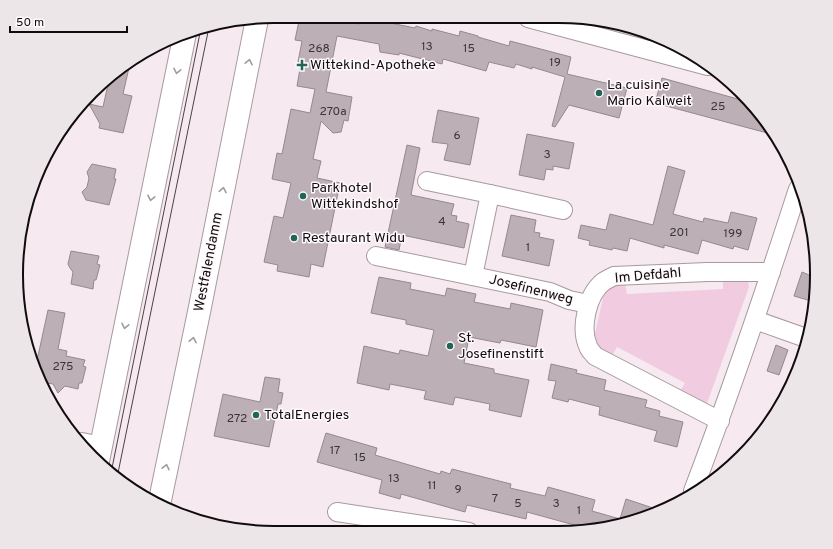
<svg xmlns="http://www.w3.org/2000/svg" width="833" height="549" viewBox="0 0 833 549" font-family="Overpass,sans-serif">
<rect width="100%" height="100%" fill="#f7e9f0"/>
<!-- green -->
<path fill="#f1cce0" d="M 723,277 L 739,278 L 748,281 L 749,287 L 706,406 L 679,393 L 685,383 L 617,347 L 611,358 L 597,347 L 594,338 L 605,289 L 625,282 L 627,294 L 723,289 Z"/>
<!-- building -->
<g fill="#bcafb6" stroke="#96888f">
<path d="M 300,16 L 323,16 L 359,24 L 361,17 L 415,28 L 416,26 L 432,31 L 432,29 L 459,36 L 460,31 L 478,36 L 478,37 L 509,46 L 510,41 L 571,57 L 567,74 L 627,88 L 619,118 L 569,105 L 555,127 L 552,126 L 565,77 L 532,67 L 532,69 L 516,64 L 514,68 L 489,62 L 486,71 L 443,59 L 442,64 L 399,53 L 399,55 L 380,52 L 379,44 L 337,36 L 326,92 L 352,97 L 348,121 L 344,120 L 341,132 L 333,133 L 321,121 L 313,159 L 321,161 L 317,178 L 340,183 L 323,267 L 311,264 L 309,277 L 277,271 L 278,265 L 264,262 L 274,216 L 283,218 L 291,183 L 272,179 L 277,153 L 282,154 L 291,109 L 310,113 L 315,89 L 297,86 L 301,63 L 298,62 L 302,41 L 295,40 Z"/>
<path d="M 131,59 L 123,94 L 132,96 L 123,133 L 99,128 L 100,124 L 89,104 L 103,107 L 109,80 Z"/>
<path d="M 662,78 L 745,101 L 771,134 L 655,103 Z"/>
<path d="M 438,110 L 479,118 L 470,165 L 444,160 L 448,144 L 432,142 Z"/>
<path d="M 527,134 L 574,143 L 569,169 L 553,166 L 553,170 L 546,169 L 544,180 L 519,175 Z"/>
<path d="M 407,145 L 420,148 L 411,195 L 454,204 L 451,215 L 457,216 L 456,221 L 469,224 L 464,248 L 402,235 L 399,250 L 385,247 Z"/>
<path d="M 92,164 L 116,169 L 114,179 L 116,179 L 109,205 L 86,200 L 82,192 L 87,187 L 89,178 L 87,172 Z"/>
<path d="M 668,166 L 685,171 L 673,214 L 703,222 L 704,218 L 728,223 L 731,212 L 757,218 L 748,250 L 734,246 L 733,249 L 702,240 L 698,254 L 664,245 L 664,248 L 630,238 L 627,251 L 613,248 L 612,250 L 589,245 L 590,241 L 578,238 L 581,225 L 606,230 L 610,214 L 653,225 Z"/>
<path d="M 511,215 L 536,220 L 534,232 L 540,233 L 539,237 L 554,240 L 549,266 L 502,256 Z"/>
<path d="M 71,251 L 99,256 L 97,264 L 100,265 L 96,280 L 94,280 L 93,289 L 71,284 L 73,272 L 70,268 L 68,264 Z"/>
<path d="M 802,272 L 814,277 L 811,301 L 794,296 Z"/>
<path d="M 379,277 L 411,283 L 410,289 L 445,296 L 447,288 L 476,294 L 474,302 L 510,309 L 511,303 L 543,310 L 536,347 L 501,340 L 500,343 L 469,337 L 464,363 L 494,369 L 494,373 L 529,380 L 521,417 L 489,410 L 490,404 L 455,397 L 453,405 L 424,399 L 426,391 L 390,384 L 389,390 L 357,383 L 364,346 L 399,354 L 400,350 L 428,356 L 434,330 L 406,324 L 406,320 L 371,313 Z"/>
<path d="M 48,310 L 65,313 L 58,349 L 67,351 L 66,356 L 85,360 L 83,366 L 86,367 L 82,383 L 79,383 L 78,389 L 65,386 L 58,393 L 53,384 L 42,382 L 32,355 L 38,356 Z"/>
<path d="M 776,345 L 788,350 L 779,375 L 767,371 Z"/>
<path d="M 551,364 L 577,370 L 576,373 L 606,380 L 604,390 L 647,400 L 645,407 L 660,411 L 659,416 L 683,422 L 677,447 L 654,441 L 657,431 L 599,415 L 600,407 L 569,399 L 568,402 L 552,398 L 556,381 L 548,380 Z"/>
<path d="M 265,377 L 280,379 L 278,392 L 283,393 L 281,404 L 278,404 L 269,447 L 214,436 L 223,394 L 260,402 Z"/>
<path d="M 326,433 L 377,448 L 375,455 L 440,474 L 441,471 L 450,474 L 452,469 L 511,484 L 510,488 L 545,496 L 548,487 L 595,500 L 592,511 L 620,519 L 626,499 L 659,510 L 589,529 L 527,512 L 526,519 L 467,505 L 465,512 L 401,494 L 400,499 L 379,493 L 382,480 L 317,462 Z"/>
</g>
<g fill="none" stroke-linecap="round" stroke-linejoin="round">
<defs>
<g id="street">
<path d="M 528,18 L 708,66"/>
<path d="M 427,181 L 490,194"/>
<path d="M 376,256 L 550,292 L 569,300 L 588,304"/>
<path d="M 473,276 L 490,194 L 563,210"/>
<path d="M 755,320 L 806,338"/>
<path d="M 720,421 L 595,356 C 593,353 589,350 588,346 C 580,328 587,295 603,282 C 606,280 610,278 614,276 L 707,272 L 771,272"/>
<path d="M 82,442 L 101,446"/>
<path d="M 693,491 C 731,391 765,291 798,189"/>
<path d="M 337,512 L 469,532"/>
</g>
<g id="primary">
<path d="M 98,461 L 185,33"/>
<path d="M 159,505 L 199,312 L 257,19"/>
</g>
</defs>
<!-- street casing -->
<use href="#street" stroke="#a799a0" stroke-width="20"/>
<!-- primary casing -->
<use href="#primary" stroke="#a799a0" stroke-width="24"/>
<!-- street -->
<use href="#street" stroke="#fff" stroke-width="18"/>
<!-- primary -->
<use href="#primary" stroke="#fff" stroke-width="22"/>
<!-- tram -->
<g stroke="#494245" stroke-width="1">
<path d="M 111,473 L 201,28"/>
<path d="M 117,478 L 209,27"/>
</g>
</g>
<!-- one-way arrows -->
<defs><path id="oneway-chevron" d="M-2-3.5L2.5 0L-2 3.5" fill="none" stroke-width="1.6" stroke-linecap="round" stroke-linejoin="round"/></defs>
<g stroke="#9f9e9f">
<use href="#oneway-chevron" transform="translate(249 62) rotate(-78)"/>
<use href="#oneway-chevron" transform="translate(177 71) rotate(102)"/>
<use href="#oneway-chevron" transform="translate(223 190) rotate(-79)"/>
<use href="#oneway-chevron" transform="translate(151 198) rotate(102)"/>
<use href="#oneway-chevron" transform="translate(125 326) rotate(102)"/>
<use href="#oneway-chevron" transform="translate(193 340) rotate(-78)"/>
<use href="#oneway-chevron" transform="translate(166 467) rotate(-78)"/>
</g>
<!-- markers -->
<g fill="#206558" stroke="#fff9fc" stroke-width="1.5">
<path d="M300 59h4v4h4v4h-4v4h-4v-4h-4v-4h4z"/>
<circle cx="599" cy="93" r="4"/>
<circle cx="303" cy="196" r="4"/>
<circle cx="294" cy="238" r="4"/>
<circle cx="450" cy="346" r="4"/>
<circle cx="256" cy="415" r="4"/>
</g>
<g text-anchor="middle" dominant-baseline="central" stroke-width="3" stroke-linejoin="round" paint-order="stroke">
<!-- number labels -->
<g font-size="12" fill="#3b3538">
<text x="427" y="47">13</text>
<text x="319" y="49">268</text>
<text x="469" y="49">15</text>
<text x="555" y="63">19</text>
<text x="718" y="107">25</text>
<text x="333" y="112">270a</text>
<text x="457" y="136">6</text>
<text x="547" y="155">3</text>
<text x="442" y="222">4</text>
<text x="679" y="233">201</text>
<text x="733" y="234">199</text>
<text x="528" y="248">1</text>
<text x="63" y="367">275</text>
<text x="237" y="419">272</text>
<text x="335" y="451">17</text>
<text x="360" y="458">15</text>
<text x="394" y="479">13</text>
<text x="432" y="486">11</text>
<text x="458" y="490">9</text>
<text x="495" y="499">7</text>
<text x="518" y="504">5</text>
<text x="556" y="504">3</text>
<text x="579" y="511">1</text>
</g>
<!-- poi labels -->
<g font-size="14" fill="#100c0e" stroke="#fff9fc" text-anchor="start">
<text x="310" y="65">Wittekind-Apotheke</text>
<text x="607" y="85">La cuisine<tspan x="607" dy="16">Mario Kalweit</tspan></text>
<text x="311" y="188">Parkhotel<tspan x="311" dy="16">Wittekindshof</tspan></text>
<text x="302" y="238">Restaurant Widu</text>
<text x="458" y="338">St.<tspan x="458" dy="16">Josefinenstift</tspan></text>
<text x="264" y="415">TotalEnergies</text>
</g>
<!-- street labels -->
<g font-size="14" fill="#100c0e" stroke="#fff9fc">
<text transform="translate(209 262) rotate(-79)">Westfalendamm</text>
<text transform="translate(648 276) rotate(-5)">Im Defdahl</text>
<text transform="translate(531 290) rotate(14)">Josefinenweg</text>
</g>
</g>
<!-- crop -->
<path d="M0 0H833V549H0ZM274 23H559A251 251 0 0 1 810 274V275A251 251 0 0 1 559 526H274A251 251 0 0 1 23 275V274A251 251 0 0 1 274 23Z" fill="#ece6e9" fill-rule="evenodd"/>
<path fill="none" stroke="#100c0e" stroke-width="2" d="M274 23H559A251 251 0 0 1 810 274V275A251 251 0 0 1 559 526H274A251 251 0 0 1 23 275V274A251 251 0 0 1 274 23Z"/>
<!-- scale -->
<path d="M10 26v6h117v-6" fill="none" stroke="#100c0e" stroke-width="2"/>
<text x="16" y="26" font-size="12" fill="#100c0e" stroke="#fff9fc" stroke-width="3" paint-order="stroke">50 m</text>
</svg>
